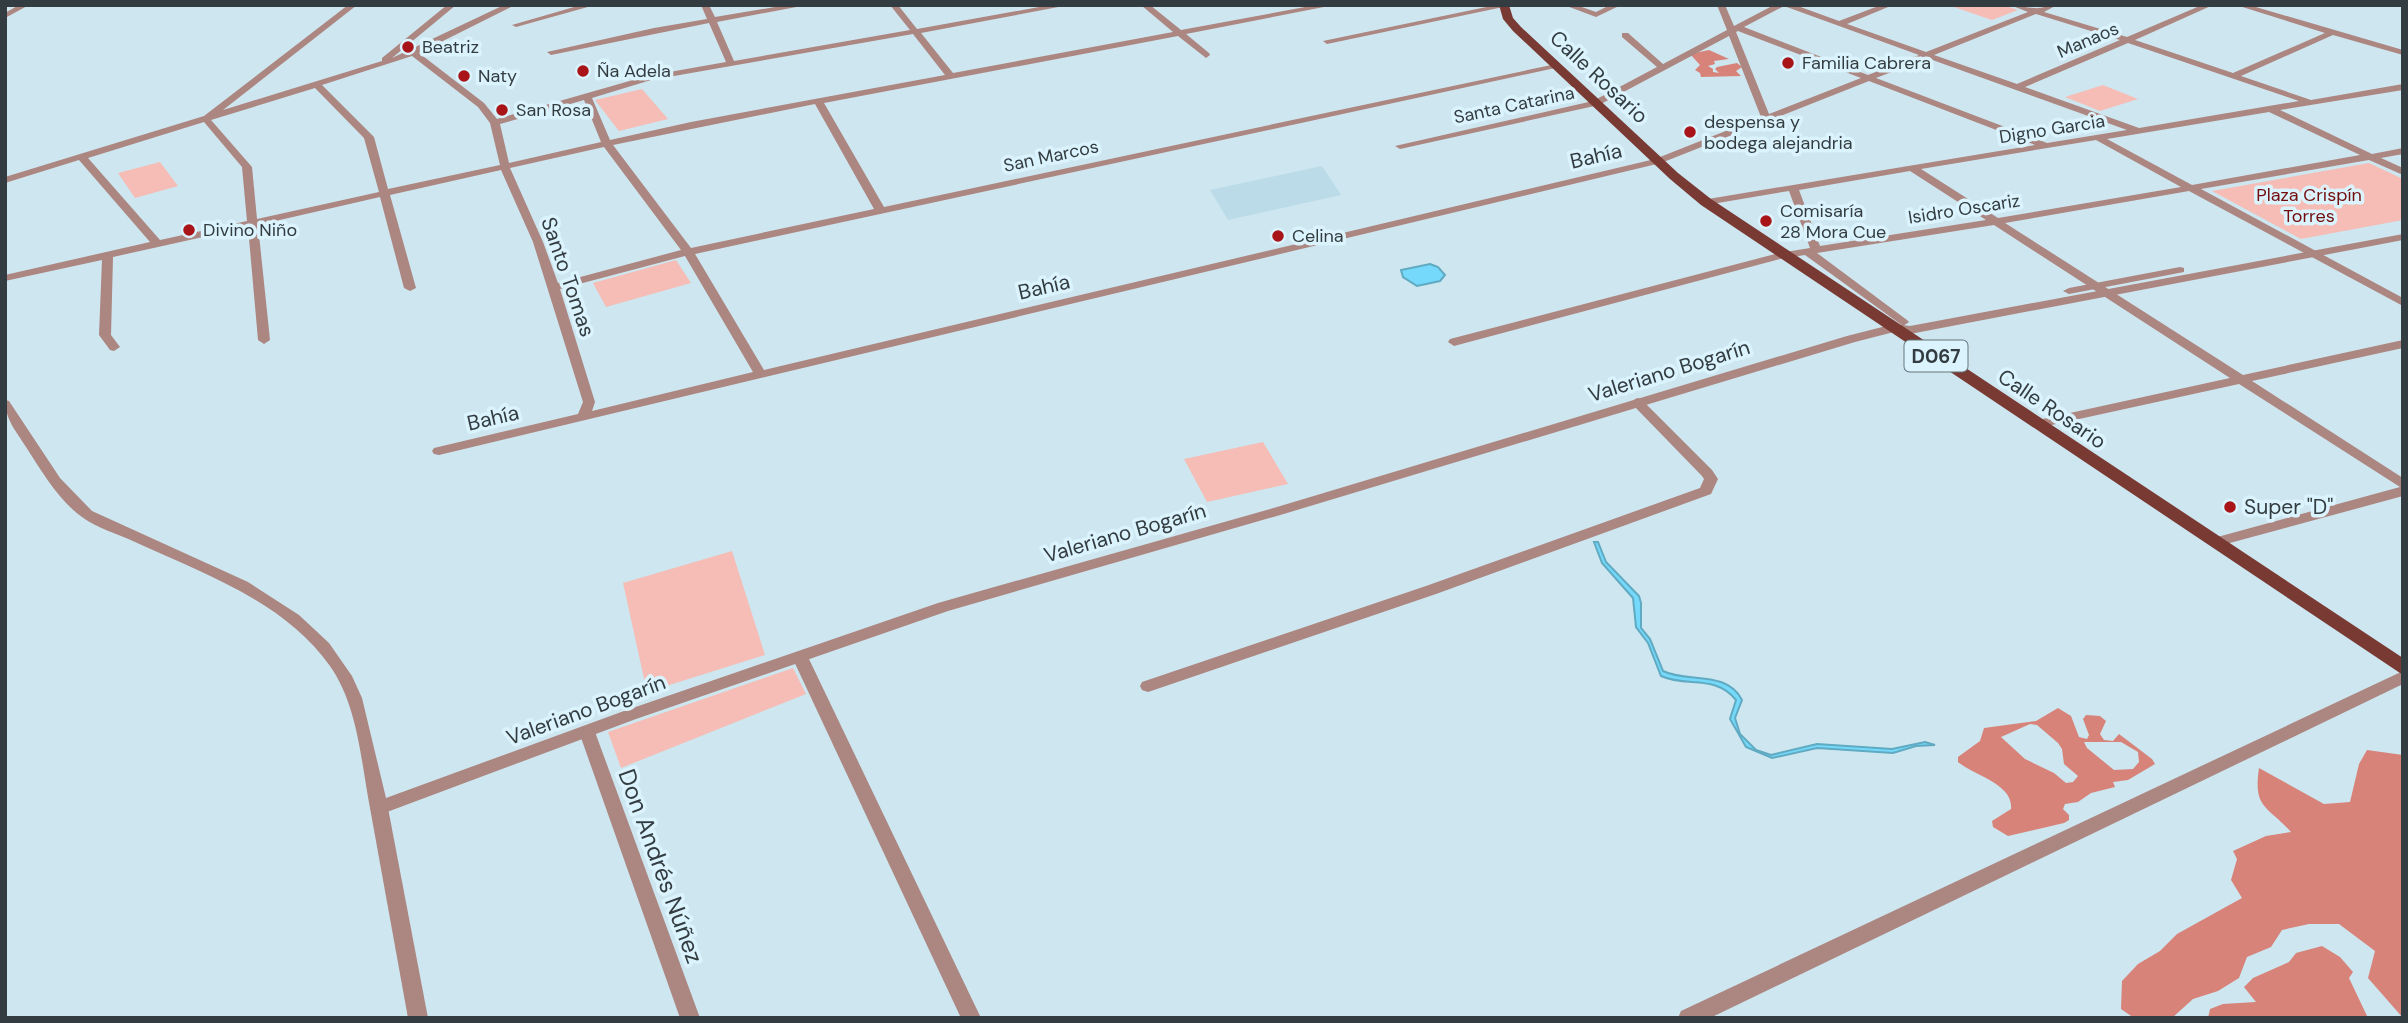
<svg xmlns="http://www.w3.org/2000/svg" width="2408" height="1023" viewBox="0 0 2408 1023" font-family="'DM Sans',sans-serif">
<rect width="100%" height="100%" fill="#cee6ef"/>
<!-- built -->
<path fill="#badbe7" d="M 1322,166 L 1341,195 L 1228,220 L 1210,190 Z"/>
<!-- green -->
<g fill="#f5bdb5">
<path d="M 1948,5 L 2003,5 L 2018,10 L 1992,20 Z"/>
<path d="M 2103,85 L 2138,99 L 2100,111 L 2065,97 Z"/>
<path d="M 642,89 L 668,119 L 619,131 L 595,100 Z"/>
<path d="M 160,162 L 178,186 L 135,198 L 118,173 Z"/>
<path d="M 2369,163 L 2403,179 L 2403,220 L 2301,239 L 2212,191 Z"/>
<path d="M 676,260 L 691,283 L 606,307 L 593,283 Z"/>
<path d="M 1263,442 L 1288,484 L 1207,502 L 1184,459 Z"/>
<path d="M 732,551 L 765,655 L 647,692 L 623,583 Z"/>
<path d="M 793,668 L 806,694 L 621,768 L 608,732 Z"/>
</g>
<!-- forest -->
<g fill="#d78379" fill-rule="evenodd">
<path d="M 1709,50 L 1729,59 L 1714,61 L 1715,64 L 1708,66 L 1713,69 L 1713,72 L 1719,73 L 1715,69 L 1717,67 L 1737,63 L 1742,67 L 1736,71 L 1741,76 L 1701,77 L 1700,73 L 1695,70 L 1700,65 L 1690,54 Z"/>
<path d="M 2058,708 L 2071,716 L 2079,737 L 2087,739 L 2089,735 L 2083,719 L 2086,715 L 2100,716 L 2106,721 L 2100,734 L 2104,740 L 2113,741 L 2119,734 L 2152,759 L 2155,764 L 2128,780 L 2113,782 L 2115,787 L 2091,793 L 2078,802 L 2065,804 L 2063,809 L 2069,815 L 2069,820 L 2064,823 L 2008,836 L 1993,827 L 1992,821 L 2011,809 C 2014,784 1973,775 1958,762 L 1958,757 L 1980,741 L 1984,728 L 2036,721 ZM 2030,724 L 2037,725 L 2058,743 L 2062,749 L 2064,764 L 2078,776 L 2073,782 L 2066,783 L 2054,773 L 2025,759 L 2001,737 ZM 2084,742 L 2121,742 L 2138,752 L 2139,762 L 2133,769 L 2114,770 L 2087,748 Z"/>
<path d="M 2367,750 L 2403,755 L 2403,1018 L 2368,978 L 2375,951 L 2339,924 L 2309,924 L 2282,930 L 2271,947 L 2247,957 L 2239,978 L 2218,991 L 2193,999 L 2172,1018 L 2134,1018 L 2121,1009 L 2122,981 L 2138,964 L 2160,951 L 2177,934 L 2242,898 L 2231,880 L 2237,859 L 2233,851 L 2266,836 L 2291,832 C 2267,805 2253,809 2259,768 L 2324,804 L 2350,802 L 2359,764 Z"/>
<path d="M 2322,946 L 2340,957 L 2353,972 L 2349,978 L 2368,1018 L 2208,1018 L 2210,1009 L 2223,1004 L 2256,1002 L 2244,987 L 2253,978 L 2289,962 L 2296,953 Z"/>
</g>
<!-- water -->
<g fill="#74d9fa" stroke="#60aac2" stroke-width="2">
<path d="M 1430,264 L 1438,267 L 1445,275 L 1440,281 L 1417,286 L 1403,277 L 1401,270 Z"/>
<path d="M 1594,542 L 1598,542 L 1606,562 L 1639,596 L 1641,603 L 1641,628 L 1650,639 L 1663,671 C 1687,683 1727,670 1742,700 L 1735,718 L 1740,734 L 1756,750 L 1771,755 L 1817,744 L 1892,749 L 1925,742 L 1935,745 L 1916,746 L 1893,753 L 1817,748 L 1772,758 L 1746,747 L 1730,719 L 1736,700 C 1715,674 1687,688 1661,676 L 1648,643 L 1636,627 L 1633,598 L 1602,563 Z"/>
</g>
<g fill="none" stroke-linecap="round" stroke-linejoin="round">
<!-- minor -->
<g fill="#ac8681" fill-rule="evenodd">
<path d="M 19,5 L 29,5 L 5,18 L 5,13 Z"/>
<path d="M 348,5 L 357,5 L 223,110 L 382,61 L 382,58 L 447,5 L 456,5 L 392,58 L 504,5 L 515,5 L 419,53 L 484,103 L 497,119 L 647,76 L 726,62 L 709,23 L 551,55 L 547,52 L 654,28 L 707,19 L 701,5 L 709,5 L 715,17 L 787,5 L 807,5 L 717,22 L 734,61 L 910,30 L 890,5 L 898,5 L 917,29 L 1050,5 L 1069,5 L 921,33 L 953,73 L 1173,32 L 1141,5 L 1150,5 L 1181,30 L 1316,5 L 1334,5 L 1186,34 L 1209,53 L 1210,55 L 1206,58 L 1178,36 L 824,103 L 884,207 L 1556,64 L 1560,67 L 695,254 L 764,370 L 1655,159 L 1761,117 L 1729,36 L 1599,105 L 1400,149 L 1395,146 L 1593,101 L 1657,67 L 1622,37 L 1622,33 L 1628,33 L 1663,64 L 1727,30 L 1717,5 L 1725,5 L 1734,26 L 1774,5 L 1795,5 L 1839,21 L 1881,5 L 1893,5 L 1847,24 L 1926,52 L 2028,12 L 2010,5 C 2019,5 2026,8 2034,8 C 2041,9 2049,5 2057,5 L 2044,12 L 2127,37 L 2202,5 L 2213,5 L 2135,40 L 2233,73 L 2325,33 L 2236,5 L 2249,5 L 2403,50 L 2403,55 L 2333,35 L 2241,76 L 2311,100 L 2403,84 L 2403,90 L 2280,110 L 2372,154 L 2403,148 L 2403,154 L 2381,158 L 2403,168 L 2403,175 L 2369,160 L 2201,189 L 2403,298 L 2403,306 L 2189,191 L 2005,223 L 2243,375 L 2403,340 L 2403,348 L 2252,381 L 2403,478 L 2403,496 L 2215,547 L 2210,545 L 2208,542 L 2210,539 L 2400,487 L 2239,384 L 2038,428 L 2033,427 L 2032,424 L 2033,421 L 2038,420 L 2230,378 L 1994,225 L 1817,253 L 1907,320 L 1909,322 L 1903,326 L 1805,255 L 1784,258 L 1454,346 L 1448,342 L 1450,339 L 1779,253 L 1810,248 L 1789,191 L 1706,205 L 1702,204 L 1702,200 L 2035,145 L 1869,81 L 1661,163 L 439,455 L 434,454 L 432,451 L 434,448 L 578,414 L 583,402 L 533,242 L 501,170 L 390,195 L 416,288 L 410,291 L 404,288 L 380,197 L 258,225 L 270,340 L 264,344 L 258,340 L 248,227 L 113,257 L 111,335 L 120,347 L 114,351 L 110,350 L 99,335 L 102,260 L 5,281 L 5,275 L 150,242 L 79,160 L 5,183 L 5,177 L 204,116 ZM 1784,6 L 1919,55 L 1868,75 L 1744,27 ZM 2036,14 L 2120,40 L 2017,84 L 1934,55 ZM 1738,31 L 1861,78 L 1769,114 L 1736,32 ZM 913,34 L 945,75 L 691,122 L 610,140 L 592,98 L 651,80 ZM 2128,43 L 2299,101 L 2139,128 L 2025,87 ZM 412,56 L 478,107 L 490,123 L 500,165 L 388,189 L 374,137 L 322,85 ZM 1927,58 L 2127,130 L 2047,143 L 1876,78 ZM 315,88 L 364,138 L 379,192 L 257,219 L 252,167 L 211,120 ZM 584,100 L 601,142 L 509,163 L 500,124 ZM 815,104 L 874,209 L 691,248 L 613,145 ZM 2269,112 L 2360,155 L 2192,185 L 2107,139 ZM 204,122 L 242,167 L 247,221 L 160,240 L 88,158 ZM 2096,140 L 2181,187 L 1998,218 L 1921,169 ZM 604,147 L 681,250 L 558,283 L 543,242 L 510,168 ZM 1910,171 L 1986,220 L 1820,246 L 1799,190 ZM 685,256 L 753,372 L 592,411 L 595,402 L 560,289 Z"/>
<path d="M 581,5 L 595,5 L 516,27 L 512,25 Z"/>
<path d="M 1496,5 L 1508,6 L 1327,44 L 1323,41 Z"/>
<path d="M 1564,5 L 1576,5 L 1596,12 L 1610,5 L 1621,5 L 1596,17 Z"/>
<path d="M 1637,398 L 1641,399 L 1712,470 L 1718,479 L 1711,494 L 1436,594 L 1154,690 L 1148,692 L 1142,690 L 1140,686 L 1142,682 L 1426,586 L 1700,488 L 1704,479 L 1702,476 L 1633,405 L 1631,402 Z"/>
<path d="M 800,651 L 806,653 L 808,657 L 981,1018 L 961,1018 L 792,657 L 794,653 Z"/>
<path d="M 2403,671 L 2403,684 L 1710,1018 L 1678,1018 L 1681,1011 Z"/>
<path d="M 587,726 L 593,727 L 595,732 L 700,1018 L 680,1018 L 579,732 L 581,727 Z"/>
<path d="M 379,801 L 385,803 L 388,808 L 428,1018 L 408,1018 L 370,808 L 373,803 Z"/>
</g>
<!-- tertiary -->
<g fill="#ac8681" fill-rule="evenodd">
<path d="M 2403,234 L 2403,240 L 1910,334 L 1894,332 L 1855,342 L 1287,513 L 948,611 L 636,719 L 379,815 L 373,813 L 370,808 C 361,761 358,706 330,666 C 284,601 204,574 135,542 C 118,534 97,528 82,517 C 59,501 41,470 26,447 C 16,431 5,419 5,400 L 9,401 L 60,478 L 92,511 L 248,582 L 299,615 L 329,643 L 352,676 L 362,698 L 386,798 L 624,711 L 938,603 L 1277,507 L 1847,336 L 1894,324 L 1910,326 Z"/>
<path d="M 2180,267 L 2184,268 L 2184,272 L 2069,294 L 2063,291 L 2069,288 Z"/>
</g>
<!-- primary -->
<path fill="#793a34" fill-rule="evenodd" d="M 1499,5 L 1509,5 L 1513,18 L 1521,27 L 1678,173 L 1711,199 L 2403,658 L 2403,675 L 1701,205 L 1670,179 L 1513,31 L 1503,19 Z"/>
</g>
<!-- markers -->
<g fill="#a81417" stroke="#dbf3fd" stroke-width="2.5">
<circle cx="408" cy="47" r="7"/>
<circle cx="1788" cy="63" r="7"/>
<circle cx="583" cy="71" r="7"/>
<circle cx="464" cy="76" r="7"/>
<circle cx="502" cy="110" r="7"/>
<circle cx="1690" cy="132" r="7"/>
<circle cx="1766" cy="221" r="7"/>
<circle cx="189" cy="230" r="7"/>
<circle cx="1278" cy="236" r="7"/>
<circle cx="2230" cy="507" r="7"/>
</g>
<g text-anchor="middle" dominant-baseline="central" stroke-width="7" stroke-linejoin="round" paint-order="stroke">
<!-- far-street labels -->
<g font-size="18" fill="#333d41" stroke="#dbf3fd">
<text transform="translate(2088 40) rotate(-23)">Manaos</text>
<text transform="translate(1514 105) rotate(-12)">Santa Catarina</text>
<text transform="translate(2052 129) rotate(-9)">Digno Garcia</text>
<text transform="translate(1051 156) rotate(-12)">San Marcos</text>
<text transform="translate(1964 209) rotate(-9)">Isidro Oscariz</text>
</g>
<!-- far-poi labels -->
<g font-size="18" fill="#333d41" stroke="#dbf3fd" text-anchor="start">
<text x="422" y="47">Beatriz</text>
<text x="1802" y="63">Familia Cabrera</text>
<text x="597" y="71">Ña Adela</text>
<text x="478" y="76">Naty</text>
<text x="516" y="110">San Rosa</text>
<text x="1704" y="122">despensa y<tspan x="1704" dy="21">bodega alejandria</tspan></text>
<text x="1780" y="211">Comisaría<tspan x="1780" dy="21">28 Mora Cue</tspan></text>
<text x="203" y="230">Divino Niño</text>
<text x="1292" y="236">Celina</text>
</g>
<!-- far-park labels -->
<g font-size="18" fill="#730d0d" stroke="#dbf3fd">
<text x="2309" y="195">Plaza Crispín<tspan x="2309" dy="21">Torres</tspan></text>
</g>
<!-- shield labels -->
<rect fill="#dbf3fd" stroke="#657479" stroke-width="2" x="1904.5" y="340.5" width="63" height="31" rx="5"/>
<g font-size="19" font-weight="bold" fill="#333d41">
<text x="1936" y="356">D067</text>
</g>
<!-- street labels -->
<g font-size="21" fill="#333d41" stroke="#dbf3fd">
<text transform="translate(1599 77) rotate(43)">Calle Rosario</text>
<text transform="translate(1596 156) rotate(-13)">Bahía</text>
<text transform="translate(568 277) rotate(71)">Santo Tomas</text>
<text transform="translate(1044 287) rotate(-13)">Bahía</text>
<text transform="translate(1669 371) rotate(-17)">Valeriano Bogarín</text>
<text transform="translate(2052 409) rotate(34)">Calle Rosario</text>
<text transform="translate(493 418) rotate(-13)">Bahía</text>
<text transform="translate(1125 533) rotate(-16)">Valeriano Bogarín</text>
<text transform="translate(586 710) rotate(-20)">Valeriano Bogarín</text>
</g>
<!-- poi labels -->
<g font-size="21" fill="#333d41" stroke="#dbf3fd" text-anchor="start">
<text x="2244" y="507">Super "D"</text>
</g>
<!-- near-street labels -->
<g font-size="24" fill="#333d41" stroke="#dbf3fd">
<text transform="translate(661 866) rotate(70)">Don Andrés Núñez</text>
</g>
</g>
<!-- border -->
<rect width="2408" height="1023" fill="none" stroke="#333d41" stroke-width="14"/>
</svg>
